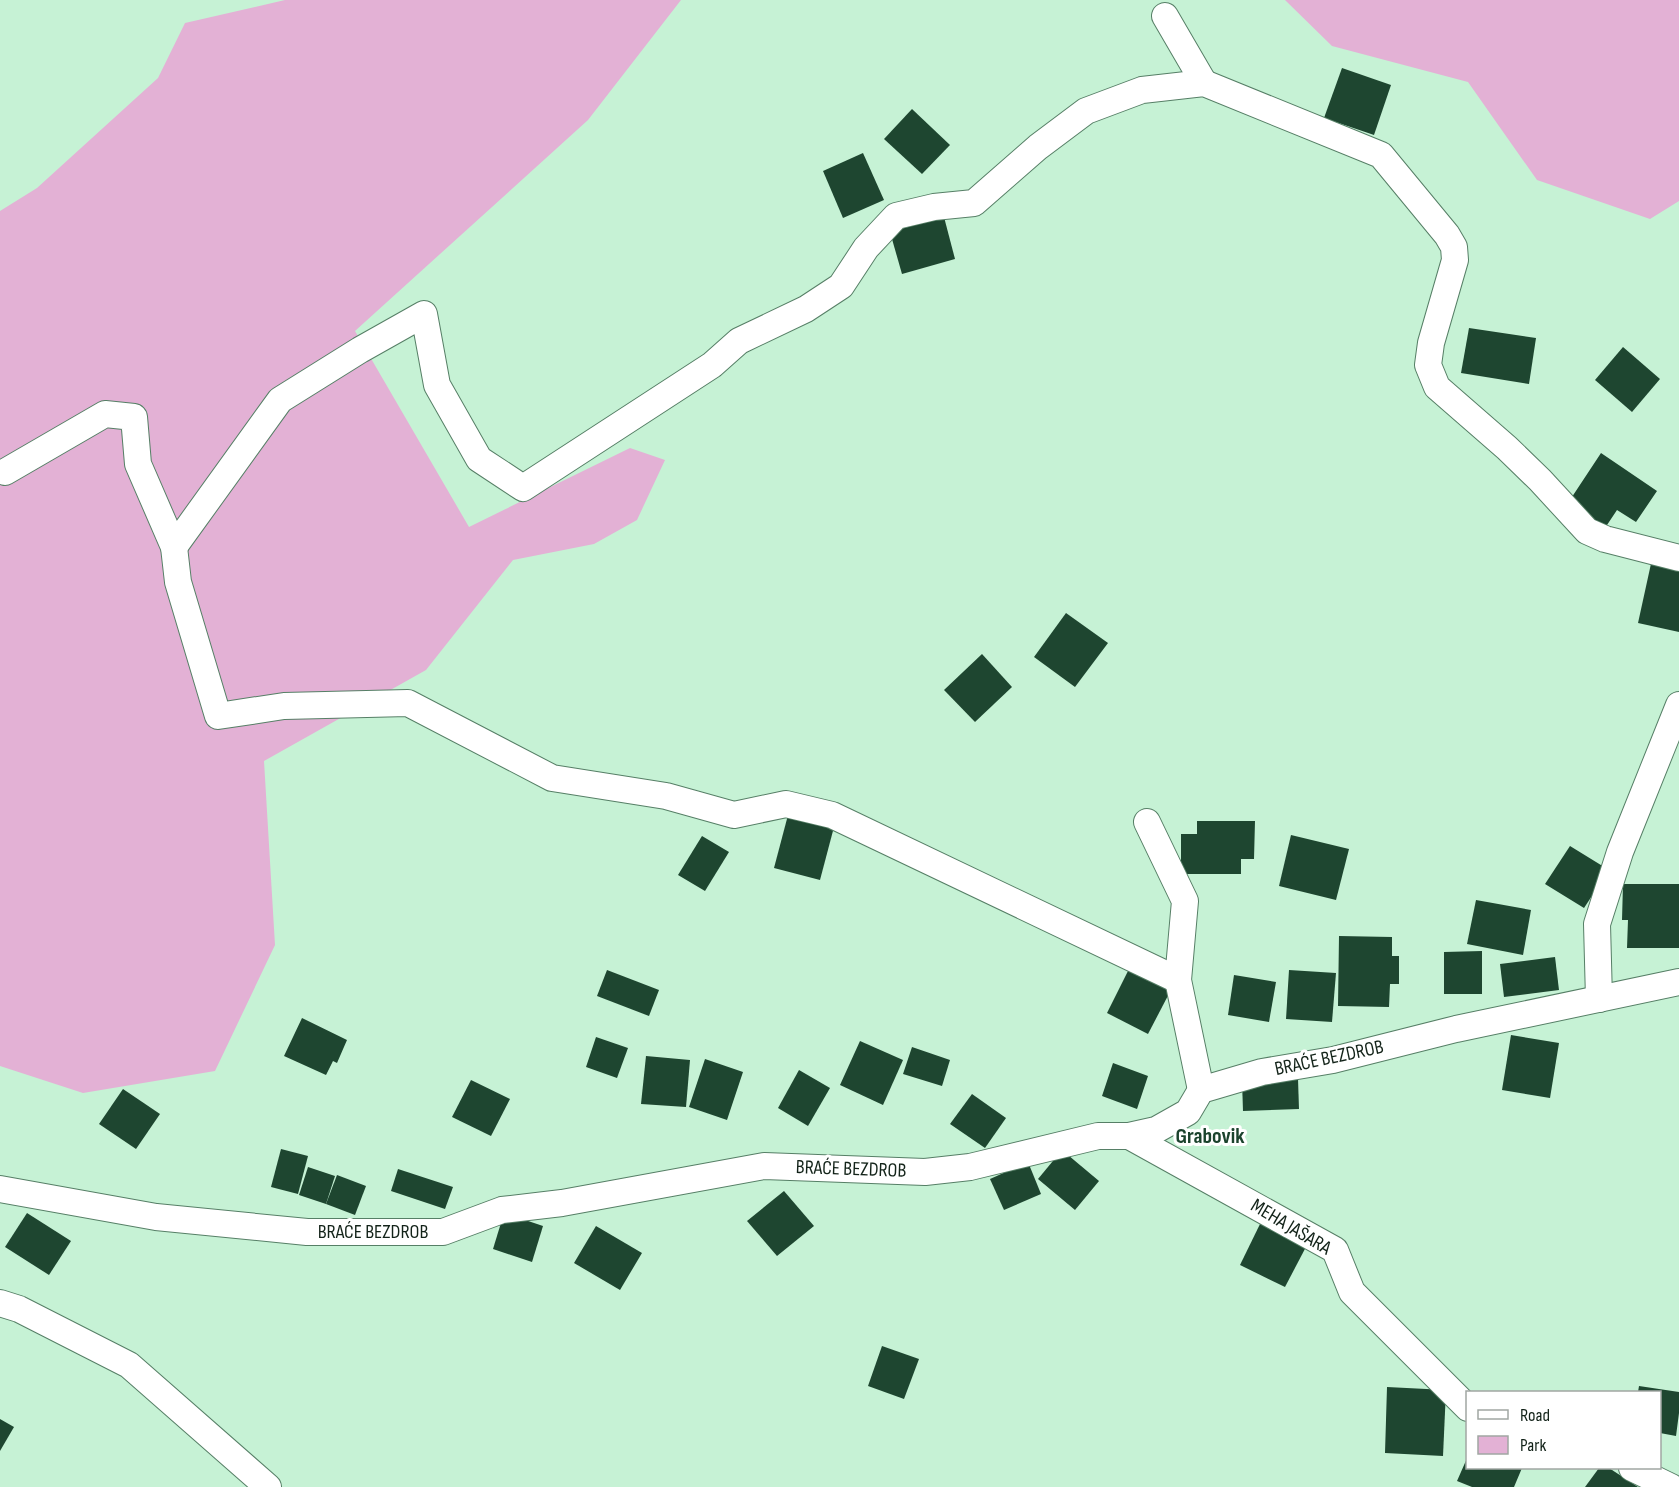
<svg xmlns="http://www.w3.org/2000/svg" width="1679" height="1487" viewBox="0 0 1679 1487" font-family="'Sofia Sans Condensed',sans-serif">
<rect width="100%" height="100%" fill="#c6f2d5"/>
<!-- green -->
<g fill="#e3b1d5">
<path d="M 285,0 L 681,0 L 588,120 L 355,331 L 469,527 L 630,448 L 665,460 L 637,520 L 594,544 L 513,560 L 426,670 L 264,761 L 275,945 L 215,1071 L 83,1093 L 0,1066 L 0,211 L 37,188 L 158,78 L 185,23 Z"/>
<path d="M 1285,0 L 1679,0 L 1679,201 L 1650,219 L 1537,180 L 1468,82 L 1332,46 Z"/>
</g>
<!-- building -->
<g fill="#1e4630">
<path d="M 1342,68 L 1391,85 L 1374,135 L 1324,118 Z"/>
<path d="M 912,109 L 950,145 L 922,174 L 884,139 Z"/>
<path d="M 863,153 L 884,200 L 843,218 L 823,171 Z"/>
<path d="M 944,217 L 955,259 L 902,274 L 890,232 Z"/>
<path d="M 1469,328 L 1536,338 L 1529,384 L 1461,373 Z"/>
<path d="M 1623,347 L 1660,379 L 1632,412 L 1595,380 Z"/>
<path d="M 1601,453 L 1657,491 L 1636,522 L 1617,510 L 1603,531 L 1566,506 Z"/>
<path d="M 1652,559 L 1679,565 L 1679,632 L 1638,623 Z"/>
<path d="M 1066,613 L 1108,643 L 1075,687 L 1034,657 Z"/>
<path d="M 982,654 L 1012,687 L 975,722 L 944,690 Z"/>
<path d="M 788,815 L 834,827 L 820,880 L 774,868 Z"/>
<path d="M 1197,821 L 1255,821 L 1254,859 L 1241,859 L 1241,874 L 1181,874 L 1181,834 L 1197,834 Z"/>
<path d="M 1291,835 L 1349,849 L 1336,900 L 1279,886 Z"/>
<path d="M 702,836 L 729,852 L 705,891 L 678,875 Z"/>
<path d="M 1570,846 L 1609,870 L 1584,908 L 1545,884 Z"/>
<path d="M 1623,884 L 1679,884 L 1679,948 L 1627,948 L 1628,920 L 1622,920 Z"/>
<path d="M 1476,900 L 1531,910 L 1523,955 L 1467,944 Z"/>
<path d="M 1339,936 L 1392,937 L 1392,956 L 1399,956 L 1399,984 L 1390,984 L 1389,1007 L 1338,1006 Z"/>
<path d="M 1482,951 L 1482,994 L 1444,994 L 1444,952 Z"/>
<path d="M 1555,957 L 1559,990 L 1504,997 L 1500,964 Z"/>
<path d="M 1131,965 L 1173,986 L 1148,1034 L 1107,1013 Z"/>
<path d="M 607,970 L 659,990 L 649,1016 L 597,996 Z"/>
<path d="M 1289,970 L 1336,973 L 1332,1022 L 1286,1019 Z"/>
<path d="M 1234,975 L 1276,982 L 1269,1022 L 1228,1015 Z"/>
<path d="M 302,1018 L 347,1040 L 337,1063 L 333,1061 L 326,1075 L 284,1056 Z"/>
<path d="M 1511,1035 L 1559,1043 L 1550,1098 L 1502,1090 Z"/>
<path d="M 596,1037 L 628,1048 L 617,1078 L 586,1067 Z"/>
<path d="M 860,1041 L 903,1060 L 883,1105 L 840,1085 Z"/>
<path d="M 912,1047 L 950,1060 L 942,1086 L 903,1074 Z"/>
<path d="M 646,1056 L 690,1060 L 686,1107 L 641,1104 Z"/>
<path d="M 705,1059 L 743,1072 L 727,1120 L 689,1107 Z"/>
<path d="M 1113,1063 L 1148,1076 L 1137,1109 L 1102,1096 Z"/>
<path d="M 799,1070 L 830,1088 L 808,1126 L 778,1108 Z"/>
<path d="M 1298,1079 L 1299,1109 L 1243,1111 L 1242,1081 Z"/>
<path d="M 471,1080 L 510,1099 L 491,1136 L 452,1117 Z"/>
<path d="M 123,1089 L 160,1114 L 136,1149 L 99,1124 Z"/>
<path d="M 972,1094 L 1006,1118 L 985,1148 L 950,1124 Z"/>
<path d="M 281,1149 L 308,1156 L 298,1194 L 271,1187 Z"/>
<path d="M 1062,1150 L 1099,1181 L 1075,1210 L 1038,1179 Z"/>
<path d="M 1028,1162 L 1041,1194 L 1004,1210 L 990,1179 Z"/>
<path d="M 308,1167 L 335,1176 L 326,1204 L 299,1195 Z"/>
<path d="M 398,1169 L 453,1187 L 445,1209 L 391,1191 Z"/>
<path d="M 337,1175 L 366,1186 L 355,1215 L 326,1204 Z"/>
<path d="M 784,1191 L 814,1226 L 777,1256 L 747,1221 Z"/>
<path d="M 27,1213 L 71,1241 L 49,1275 L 5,1247 Z"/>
<path d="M 504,1213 L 543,1226 L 532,1262 L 493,1249 Z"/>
<path d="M 1261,1222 L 1307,1245 L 1285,1287 L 1240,1265 Z"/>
<path d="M 596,1226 L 642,1253 L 620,1290 L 574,1263 Z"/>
<path d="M 882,1346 L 919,1359 L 904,1399 L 868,1386 Z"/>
<path d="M 1639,1386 L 1679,1392 L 1679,1413 L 1676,1436 L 1660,1433 L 1660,1392 L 1638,1392 Z"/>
<path d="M 1387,1387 L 1446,1390 L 1443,1456 L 1385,1453 Z"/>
<path d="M 0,1419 L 14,1427 L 0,1451 Z"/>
<path d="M 1468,1456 L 1468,1468 L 1522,1468 L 1514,1487 L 1472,1487 L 1457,1481 Z"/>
<path d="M 1599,1468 L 1609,1468 L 1638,1487 L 1585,1487 Z"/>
</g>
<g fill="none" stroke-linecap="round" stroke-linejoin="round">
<defs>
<g id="minor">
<path d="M 1165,16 L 1204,83"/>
<path d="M 5,472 L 105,414 L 134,417 L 138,464 L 174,547 L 178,582 L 218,716 L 284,706 L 408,703 L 552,778 L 666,796 L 734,815 L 786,804 L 832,815 L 1178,980"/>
<path d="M 174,547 L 280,400 L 360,350 L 424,314 L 437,385 L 479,459 L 523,488 L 712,365 L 739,341 L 806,309 L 841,286 L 866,248 L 896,216 L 934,207 L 974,203 L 1038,147 L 1086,111 L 1142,90 L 1204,83 L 1381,155 L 1447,235 L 1454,247 L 1455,260 L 1431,343 L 1428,365 L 1437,387 L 1507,448 L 1540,480 L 1587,531 L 1605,539 L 1679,558"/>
<path d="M 1147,822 L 1185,901 L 1178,980 L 1201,1090"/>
<path d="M 1599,999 L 1597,924 L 1620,852 L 1679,705"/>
<path d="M 1129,1136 L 1335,1250 L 1352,1292 L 1468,1408"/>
<path d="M 0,1189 L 156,1217 L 307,1232 L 443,1232 L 502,1210 L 562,1203 L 764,1166 L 925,1172 L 970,1167 L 1098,1136 L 1129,1136 L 1156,1130 L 1188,1112 L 1201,1090 L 1262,1072 L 1333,1060 L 1456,1029 L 1679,982"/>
<path d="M 0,1303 L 19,1309 L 129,1365 L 268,1487"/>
<path d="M 1632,1468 L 1671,1487"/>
</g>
</defs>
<!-- minor casing -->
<use href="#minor" stroke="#567f66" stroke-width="28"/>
<!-- minor -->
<use href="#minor" stroke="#fff" stroke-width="26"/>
</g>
<g text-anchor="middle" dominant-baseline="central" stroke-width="6" stroke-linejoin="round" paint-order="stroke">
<!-- street labels -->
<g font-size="20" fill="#132319" stroke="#fff">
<text transform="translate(1329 1058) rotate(-12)">BRAĆE BEZDROB</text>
<text transform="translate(851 1169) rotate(2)">BRAĆE BEZDROB</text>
<text transform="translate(1291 1227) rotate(31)">MEHA JAŠARA</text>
<text x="373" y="1232">BRAĆE BEZDROB</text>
</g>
<!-- quarter labels -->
<g font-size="22" font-weight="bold" fill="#1b432d" stroke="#fff">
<text x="1210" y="1136">Grabovik</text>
</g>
</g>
<!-- legend -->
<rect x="1466" y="1391" width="195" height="78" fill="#ffffff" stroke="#a1a7a3" stroke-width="1.5"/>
<rect x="1478" y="1410" width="30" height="9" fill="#ffffff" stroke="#a1a7a3" stroke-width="1.5"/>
<text x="1520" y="1421" font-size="18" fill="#132319">Road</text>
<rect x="1478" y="1436" width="30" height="18" fill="#e3b1d5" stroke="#a1a7a3" stroke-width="1.5"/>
<text x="1520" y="1451" font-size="18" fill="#132319">Park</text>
</svg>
